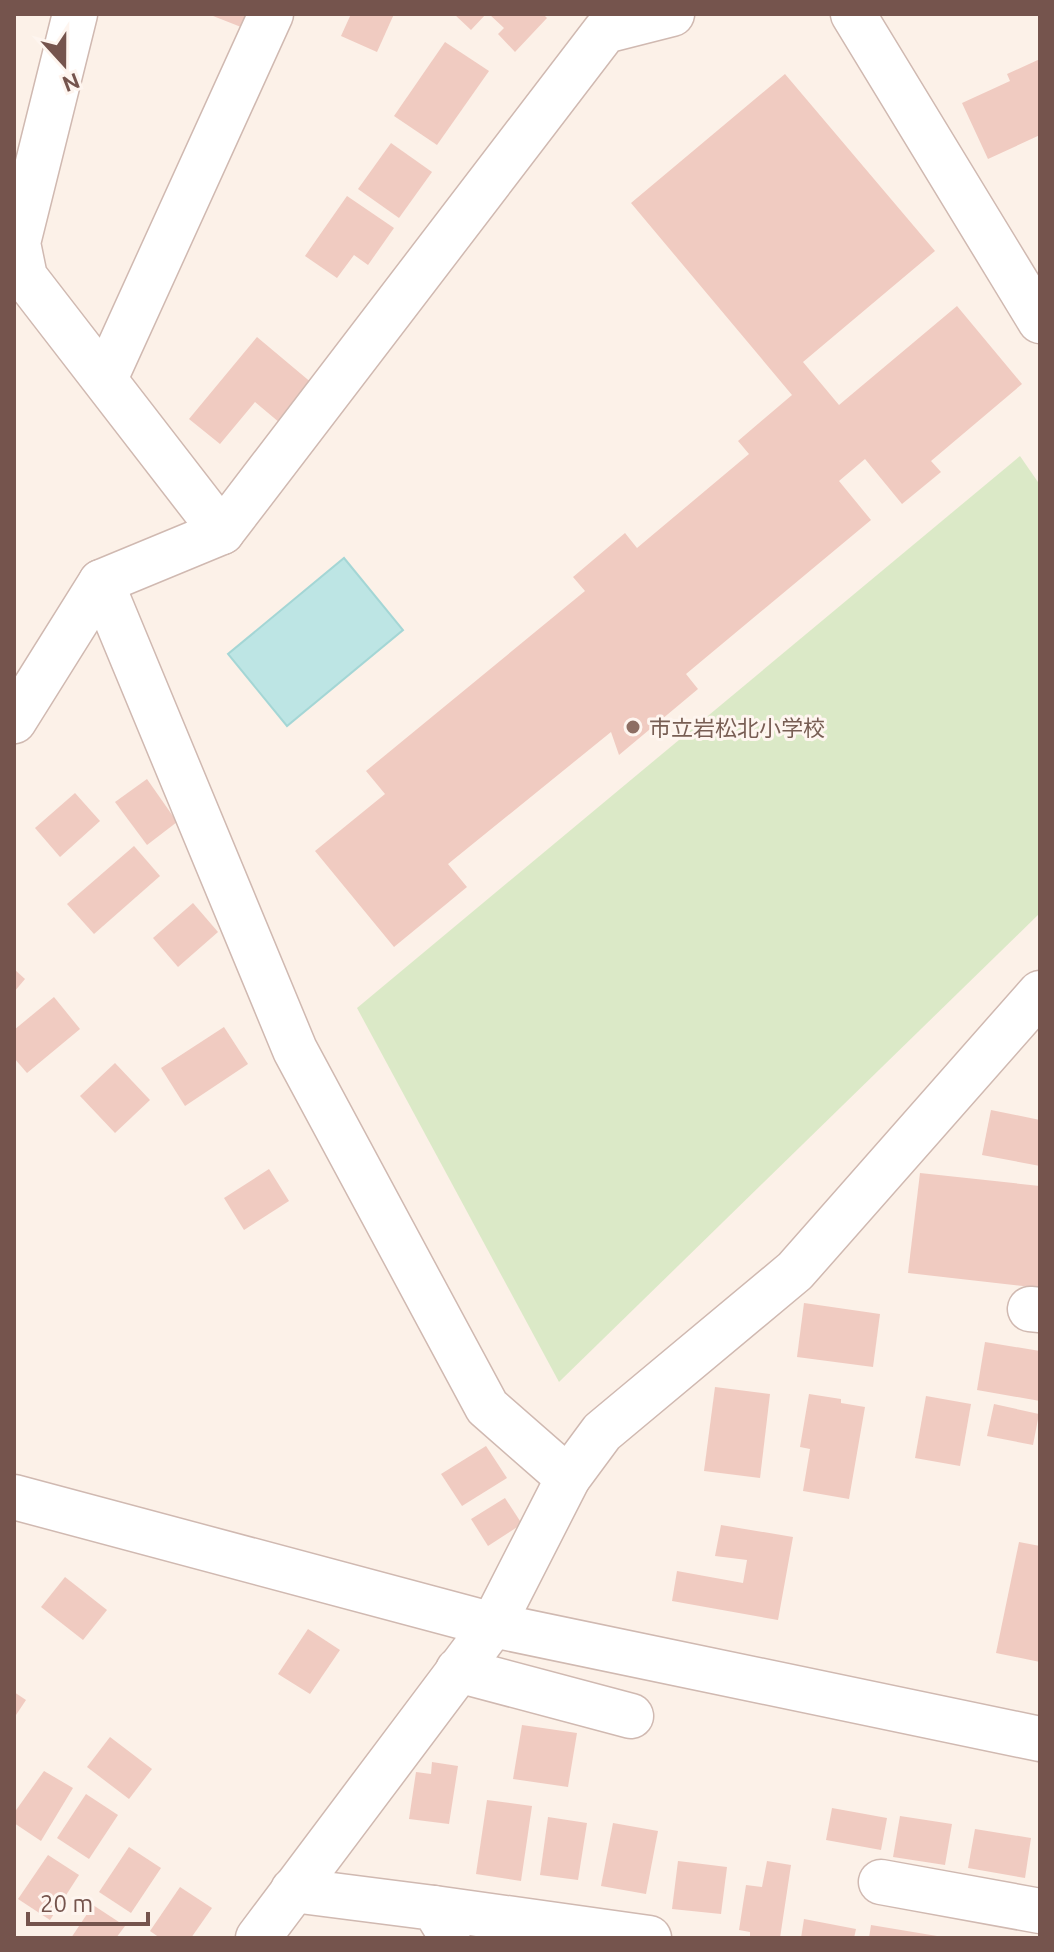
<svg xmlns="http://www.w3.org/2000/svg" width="1054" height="1952" viewBox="0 0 1054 1952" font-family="Ubuntu,'Noto Sans JP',sans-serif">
<rect width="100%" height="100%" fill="#fcf1e8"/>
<!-- green -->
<path fill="#dbe9c7" d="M 1020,456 L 1040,485 L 1040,913 L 559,1382 L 357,1008 Z"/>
<!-- water -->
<path fill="#bde5e4" stroke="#a4d6d5" stroke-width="2" d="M 344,558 L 403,630 L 287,726 L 228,654 Z"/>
<!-- building -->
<g fill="#f0cbc1">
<path d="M 208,14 L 246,14 L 241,27 Z"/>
<path d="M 351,14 L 394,14 L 377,52 L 341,36 Z"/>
<path d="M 454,14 L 486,14 L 471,30 Z"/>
<path d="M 489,14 L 543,14 L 547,18 L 515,52 L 498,34 L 504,28 Z"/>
<path d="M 445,42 L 489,71 L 437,145 L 394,116 Z"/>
<path d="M 1040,59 L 1040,135 L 988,159 L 962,103 L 1010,81 L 1007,74 Z"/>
<path d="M 785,74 L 935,251 L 803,362 L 839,405 L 957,306 L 1022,384 L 931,461 L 941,472 L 902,504 L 865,459 L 839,481 L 871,520 L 686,674 L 698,689 L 619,755 L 611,732 L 448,864 L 467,887 L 394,947 L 315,851 L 385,794 L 366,771 L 585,591 L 573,577 L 625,533 L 637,548 L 749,454 L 738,441 L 792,395 L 631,203 Z"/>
<path d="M 391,143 L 432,172 L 399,218 L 358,189 Z"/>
<path d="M 347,196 L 394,228 L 368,265 L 354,255 L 337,278 L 305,256 Z"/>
<path d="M 257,337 L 313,384 L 280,423 L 255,402 L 220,444 L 189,419 Z"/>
<path d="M 147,779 L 177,822 L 147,845 L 115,802 Z"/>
<path d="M 75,793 L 100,821 L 60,857 L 35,828 Z"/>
<path d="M 134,846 L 160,876 L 94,934 L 67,904 Z"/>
<path d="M 193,903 L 218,932 L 178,967 L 153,938 Z"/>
<path d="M 14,969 L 25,979 L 14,992 Z"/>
<path d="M 54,997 L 80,1029 L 27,1073 L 14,1058 L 14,1030 Z"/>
<path d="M 224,1027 L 248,1064 L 185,1106 L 161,1068 Z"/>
<path d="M 115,1063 L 150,1100 L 115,1133 L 80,1096 Z"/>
<path d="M 991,1110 L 1040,1120 L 1040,1166 L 982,1155 Z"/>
<path d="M 269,1169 L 289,1201 L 244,1230 L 224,1198 Z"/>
<path d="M 920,1173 L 1040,1186 L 1040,1288 L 908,1273 Z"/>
<path d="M 804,1303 L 880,1314 L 873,1367 L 797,1357 Z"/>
<path d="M 985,1342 L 1040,1351 L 1040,1401 L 977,1390 Z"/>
<path d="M 715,1387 L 770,1394 L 760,1478 L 704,1471 Z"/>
<path d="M 809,1394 L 841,1399 L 841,1403 L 865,1407 L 849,1499 L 803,1491 L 810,1449 L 800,1447 Z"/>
<path d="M 926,1396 L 971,1404 L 960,1466 L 915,1458 Z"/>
<path d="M 994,1404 L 1039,1414 L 1033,1445 L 987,1436 Z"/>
<path d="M 486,1446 L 507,1478 L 462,1506 L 441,1474 Z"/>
<path d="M 505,1498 L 522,1524 L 488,1546 L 471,1519 Z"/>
<path d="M 721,1525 L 793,1537 L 778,1620 L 672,1601 L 677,1571 L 743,1583 L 747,1560 L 715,1556 Z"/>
<path d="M 1019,1542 L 1040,1546 L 1040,1662 L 996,1653 Z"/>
<path d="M 65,1577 L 107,1610 L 83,1640 L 41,1607 Z"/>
<path d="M 308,1629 L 340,1650 L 310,1694 L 278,1674 Z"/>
<path d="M 14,1692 L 26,1700 L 14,1718 Z"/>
<path d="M 522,1725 L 577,1733 L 568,1787 L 513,1779 Z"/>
<path d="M 110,1737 L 152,1769 L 129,1799 L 87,1767 Z"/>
<path d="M 432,1762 L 458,1766 L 449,1824 L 409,1819 L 416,1772 L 431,1774 Z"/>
<path d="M 44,1771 L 73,1788 L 41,1841 L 14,1823 L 14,1813 Z"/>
<path d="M 86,1794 L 118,1815 L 89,1859 L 57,1838 Z"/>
<path d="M 487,1800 L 532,1806 L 521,1881 L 476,1874 Z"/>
<path d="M 832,1808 L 887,1818 L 881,1850 L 826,1840 Z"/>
<path d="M 900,1816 L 952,1824 L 945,1865 L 893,1857 Z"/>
<path d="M 548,1817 L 587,1823 L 578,1880 L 540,1875 Z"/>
<path d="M 613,1823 L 658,1831 L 646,1894 L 601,1886 Z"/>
<path d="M 975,1829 L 1031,1838 L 1025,1878 L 968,1868 Z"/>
<path d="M 129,1847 L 161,1868 L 131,1913 L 99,1892 Z"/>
<path d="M 48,1855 L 79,1875 L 50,1920 L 18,1899 Z"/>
<path d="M 678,1861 L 727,1867 L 721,1914 L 672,1909 Z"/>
<path d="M 767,1861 L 791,1865 L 780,1938 L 750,1938 L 750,1932 L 739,1930 L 746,1885 L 762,1887 Z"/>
<path d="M 180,1887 L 212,1908 L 191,1938 L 160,1938 L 150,1931 Z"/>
<path d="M 93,1905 L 125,1926 L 116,1938 L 71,1938 Z"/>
<path d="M 804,1919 L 856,1929 L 854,1938 L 801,1938 Z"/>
<path d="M 871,1925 L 937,1936 L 937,1938 L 869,1938 Z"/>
</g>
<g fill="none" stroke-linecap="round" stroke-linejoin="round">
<defs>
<g id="minor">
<path d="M 75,14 L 18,243 L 25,277 L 222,532"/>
<path d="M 853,14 L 1040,321"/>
<path d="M 105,379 L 271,14"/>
<path d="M 101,582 L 295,1050 L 487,1407 L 568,1478"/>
<path d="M 14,721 L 101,582 L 222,532 L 605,31 L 672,14"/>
<path d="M 1030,1309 L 1040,1310"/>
<path d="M 458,1670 L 631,1716"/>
<path d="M 881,1882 L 1040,1911"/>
<path d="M 293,1890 L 434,1908 L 448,1931"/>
<path d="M 434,1908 L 649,1938"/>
<path d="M 258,1938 L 493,1625 L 568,1478 L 602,1432 L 795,1271 L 1040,993"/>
</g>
<path id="tertiary" d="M 14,1497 L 493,1625 L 1040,1739"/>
</defs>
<!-- minor casing -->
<use href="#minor" stroke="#d0b9b1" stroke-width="47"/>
<!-- tertiary casing -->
<use href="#tertiary" stroke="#d0b9b1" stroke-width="47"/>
<!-- minor -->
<use href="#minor" stroke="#fff" stroke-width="44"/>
<!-- tertiary -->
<use href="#tertiary" stroke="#fff" stroke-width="44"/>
</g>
<!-- markers -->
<circle fill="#8d6e63" stroke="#fef5ef" stroke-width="3" cx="633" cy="727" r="8"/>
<g text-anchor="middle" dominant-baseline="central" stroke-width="6" stroke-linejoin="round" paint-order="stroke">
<!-- education labels -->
<g font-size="22" fill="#785e54" stroke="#fef5ef" text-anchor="start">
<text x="649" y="727">市立岩松北小学校</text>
</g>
</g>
<!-- border -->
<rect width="1054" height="1952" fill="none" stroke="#75544d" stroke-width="32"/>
<!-- north arrow -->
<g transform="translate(64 64) rotate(159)" stroke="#fef5ef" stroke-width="6" paint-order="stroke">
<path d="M0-6L14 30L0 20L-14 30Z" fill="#75544d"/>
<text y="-12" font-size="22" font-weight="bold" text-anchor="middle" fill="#75544d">N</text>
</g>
<!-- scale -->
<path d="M28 1912v12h120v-12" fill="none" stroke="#75544d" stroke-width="4"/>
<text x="40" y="1912" font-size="24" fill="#75544d" stroke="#fef5ef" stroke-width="6" paint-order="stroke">20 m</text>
</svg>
